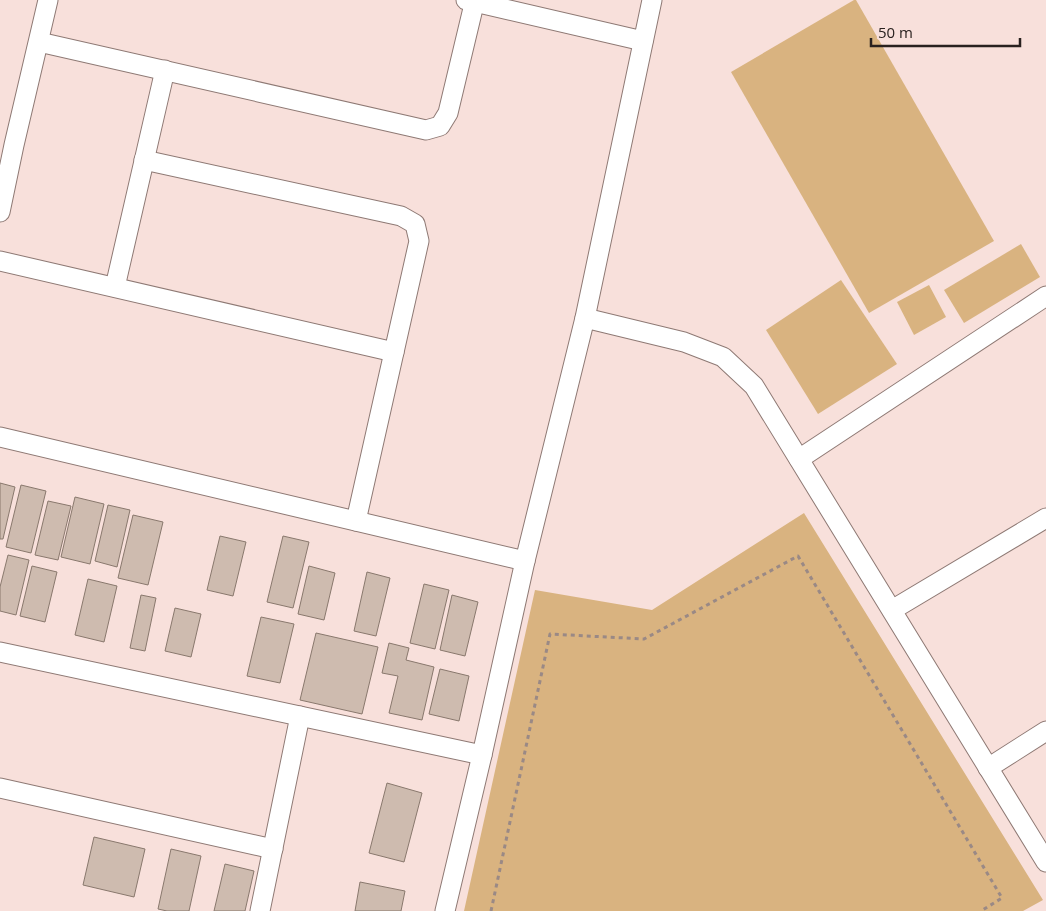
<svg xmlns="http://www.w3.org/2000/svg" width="1046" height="911" viewBox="0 0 1046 911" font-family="'Open Sans',sans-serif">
<rect width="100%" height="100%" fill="#f8e0db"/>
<!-- green -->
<g fill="#d9b380">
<path d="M 854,0 L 856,0 L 994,241 L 869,313 L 731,72 Z"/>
<path d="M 1021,244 L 1040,277 L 964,323 L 944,290 Z"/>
<path d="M 841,280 L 897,364 L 818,414 L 766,330 Z"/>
<path d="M 929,285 L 946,317 L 914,335 L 897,302 Z"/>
<path d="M 804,513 L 1043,900 L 1023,911 L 464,911 L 535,590 L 652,610 Z"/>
</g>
<!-- building -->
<g fill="#cebbaf" stroke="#89786d">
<path d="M 0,483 L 15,487 L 3,539 L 0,539 Z"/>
<path d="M 21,485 L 46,491 L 31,553 L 6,547 Z"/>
<path d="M 75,497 L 104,504 L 90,564 L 61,557 Z"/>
<path d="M 48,501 L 71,506 L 58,560 L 35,555 Z"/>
<path d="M 108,505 L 130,510 L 117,567 L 95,561 Z"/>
<path d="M 133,515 L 163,522 L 148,585 L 118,578 Z"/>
<path d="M 220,536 L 246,542 L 233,596 L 207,590 Z"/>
<path d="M 283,536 L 309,542 L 293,608 L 267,602 Z"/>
<path d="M 8,555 L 29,560 L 16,615 L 0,611 L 0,587 Z"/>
<path d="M 32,566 L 57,572 L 45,622 L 20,616 Z"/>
<path d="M 309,566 L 335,573 L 324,620 L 298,614 Z"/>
<path d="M 367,572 L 390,578 L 376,636 L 354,631 Z"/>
<path d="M 88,579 L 117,586 L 104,642 L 75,635 Z"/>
<path d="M 424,584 L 449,590 L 435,649 L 410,643 Z"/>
<path d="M 141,595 L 156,598 L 145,651 L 130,648 Z"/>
<path d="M 452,595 L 478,602 L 465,656 L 440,650 Z"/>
<path d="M 175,608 L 201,614 L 191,657 L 165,651 Z"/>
<path d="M 261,617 L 294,624 L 280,683 L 247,676 Z"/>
<path d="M 316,633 L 378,647 L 362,714 L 300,700 Z"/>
<path d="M 389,643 L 409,648 L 406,660 L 434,667 L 422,720 L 389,713 L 398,676 L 382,673 Z"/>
<path d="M 440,669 L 469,676 L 459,721 L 429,714 Z"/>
<path d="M 387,783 L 422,793 L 404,862 L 369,853 Z"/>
<path d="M 94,837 L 145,849 L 134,897 L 83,885 Z"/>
<path d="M 171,849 L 201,856 L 189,911 L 167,911 L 158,909 Z"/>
<path d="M 225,864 L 254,871 L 245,911 L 214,911 Z"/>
<path d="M 360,882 L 405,891 L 401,911 L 355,911 Z"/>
</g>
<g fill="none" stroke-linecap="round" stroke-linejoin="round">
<defs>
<g id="minor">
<path d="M 466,0 L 643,41"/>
<path d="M 39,42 L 426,130 L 440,126 L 448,113 L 475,0"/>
<path d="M 144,160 L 401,216 L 415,224 L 419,241 L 356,521"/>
<path d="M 0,212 L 14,145 L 48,0"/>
<path d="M 0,261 L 394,352"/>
<path d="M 115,287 L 165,70"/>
<path d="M 585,318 L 684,342 L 723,357 L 754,386 L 1046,862"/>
<path d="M 0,437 L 525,561"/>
<path d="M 799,459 L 1046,296"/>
<path d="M 892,610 L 1046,518"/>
<path d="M 0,652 L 482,755"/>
<path d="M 988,768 L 1046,731"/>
<path d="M 0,788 L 273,849"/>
<path d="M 260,911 L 300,716"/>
<path d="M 445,911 L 482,755 L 525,561 L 585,318 L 652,0"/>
</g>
</defs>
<!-- minor casing -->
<use href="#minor" stroke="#8e7974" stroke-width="21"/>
<!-- path -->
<path stroke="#9a8985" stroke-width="3" stroke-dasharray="4 4" stroke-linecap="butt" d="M 491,911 L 550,634 L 644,639 L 798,556 L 1002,898 L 981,911"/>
<!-- minor -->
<use href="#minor" stroke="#fff" stroke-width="19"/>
</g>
<!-- scale -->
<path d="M871 38v8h149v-8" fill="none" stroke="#29211f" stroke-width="2.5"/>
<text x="878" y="38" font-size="15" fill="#29211f" stroke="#f8e0db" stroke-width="4" paint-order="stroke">50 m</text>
</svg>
